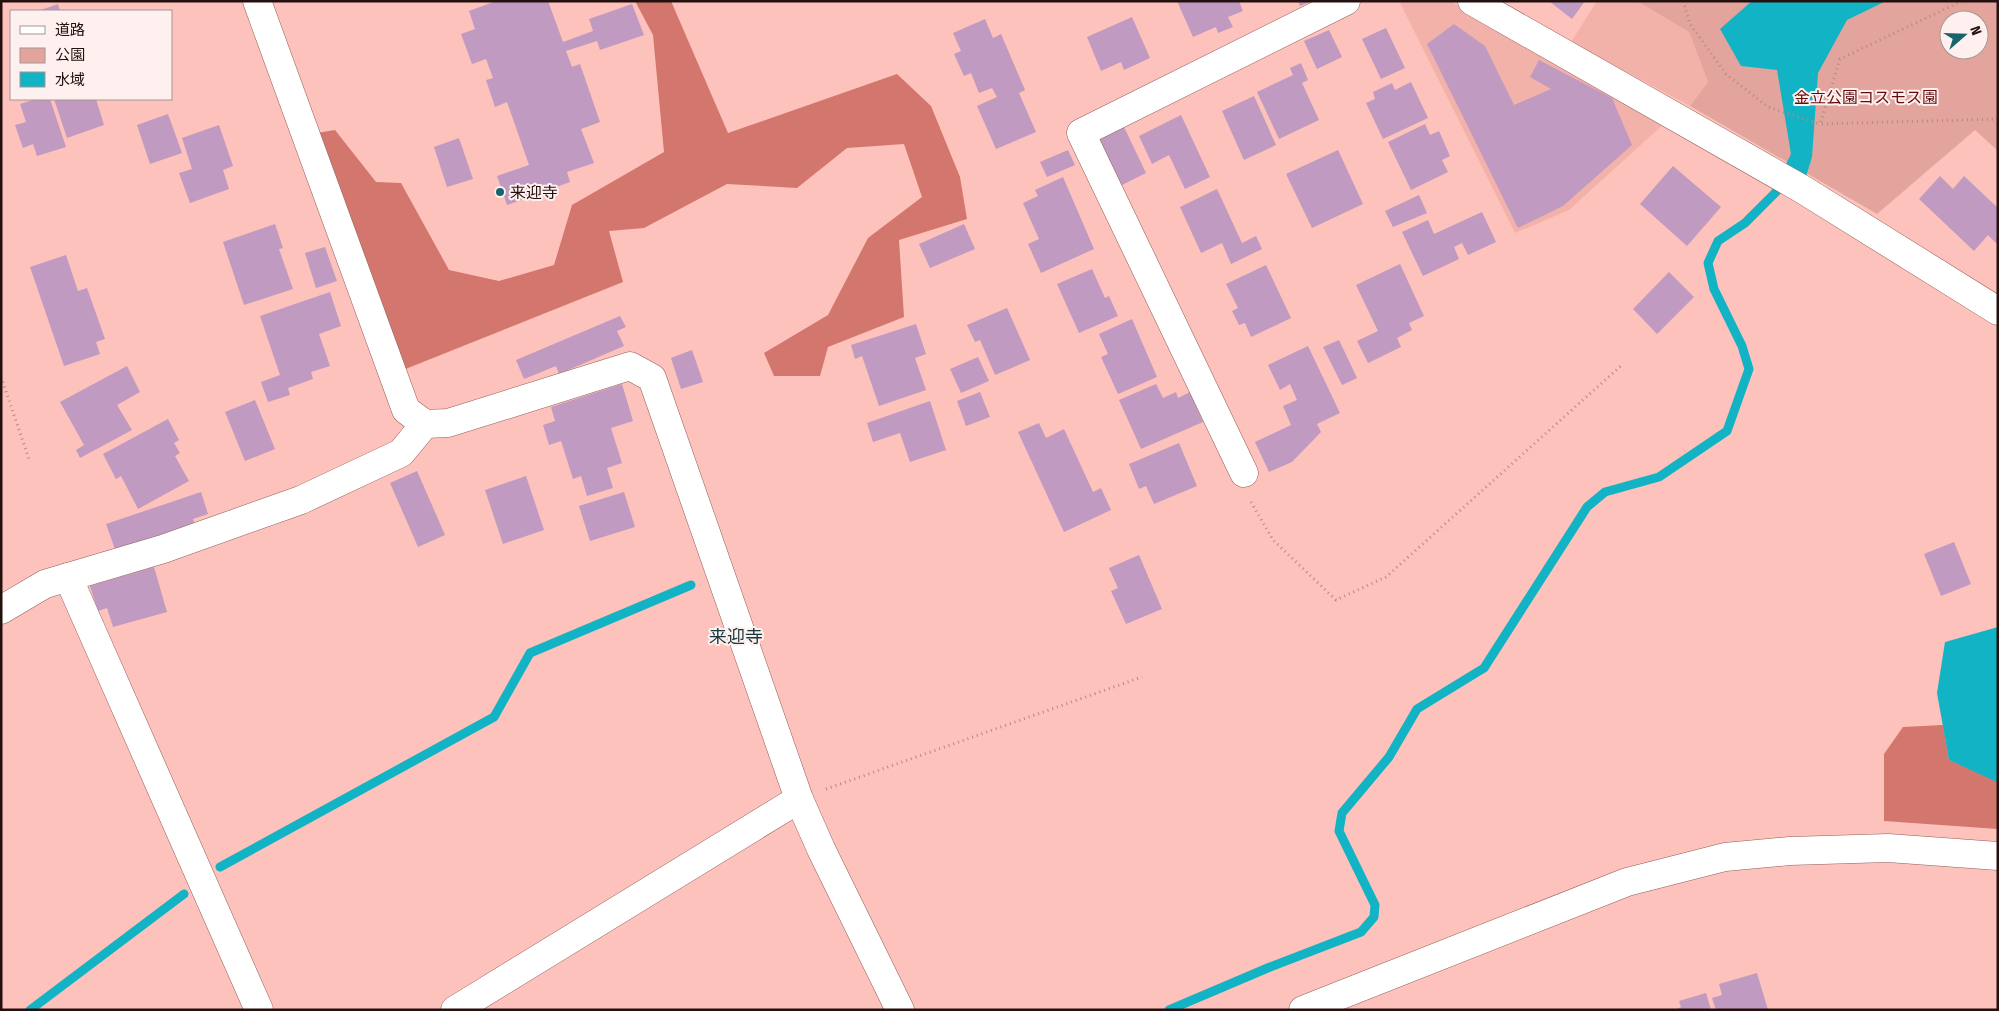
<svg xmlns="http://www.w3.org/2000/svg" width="1999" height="1011" viewBox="0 0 1999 1011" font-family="'Fira Sans Condensed','Noto Sans JP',sans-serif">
<rect width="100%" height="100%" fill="#fdc2bb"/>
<!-- built -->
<g fill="#f2b2aa">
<path d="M 1399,1 L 1450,1 L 1666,122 L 1569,210 L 1515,233 Z"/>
<path d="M 1597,1 L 1637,1 L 1689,32 L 1708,82 L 1690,106 L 1571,42 Z"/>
</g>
<!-- green -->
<path fill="#e3a49d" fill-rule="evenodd" d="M 1637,1 L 1998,1 L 1998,151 L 1975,130 L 1877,214 L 1690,106 L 1708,82 L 1689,32 ZM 1949,20 L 1979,20 L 1979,50 L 1949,50 Z"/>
<!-- forest -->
<g fill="#d3766d">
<path d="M 635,1 L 671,1 L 728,133 L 897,74 L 931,106 L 960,177 L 967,219 L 899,240 L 904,317 L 828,347 L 820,376 L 774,376 L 764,353 L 828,315 L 868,238 L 922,197 L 904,144 L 847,148 L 797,188 L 727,184 L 644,228 L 609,231 L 623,282 L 403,370 L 317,133 L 335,130 L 376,182 L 401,183 L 449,270 L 499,281 L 554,265 L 572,205 L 664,152 L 653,35 Z"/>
<path d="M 1943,725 L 1949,760 L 1998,781 L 1998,829 L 1884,821 L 1884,754 L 1903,727 Z"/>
</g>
<!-- water -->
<g fill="#12b3c4">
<path d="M 1752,1 L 1886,1 L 1847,20 L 1818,73 L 1812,157 L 1805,180 L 1784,168 L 1791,154 L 1777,70 L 1741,66 L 1720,29 Z"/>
<path d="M 1998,627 L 1998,781 L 1997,782 L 1949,760 L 1937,693 L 1945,642 Z"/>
</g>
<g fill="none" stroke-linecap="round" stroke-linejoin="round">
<!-- stream -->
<g stroke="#12b3c4" stroke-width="9">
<path d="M 220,867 L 494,717 L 530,653 L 691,585"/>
<path d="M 30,1010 L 184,894"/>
<path d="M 1169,1010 L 1270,967 L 1361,932 L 1374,917 L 1375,905 L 1339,831 L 1342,813 L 1389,757 L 1417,709 L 1484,668 L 1587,507 L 1605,492 L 1659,477 L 1727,431 L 1749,369 L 1742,346 L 1714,289 L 1708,263 L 1718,241 L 1745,223 L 1785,183"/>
</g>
</g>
<!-- building -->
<g fill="#c09ac0">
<path d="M 496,1 L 548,1 L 563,42 L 593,31 L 589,19 L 632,4 L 644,35 L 600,50 L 597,41 L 566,51 L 572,67 L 580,64 L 600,122 L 581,129 L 594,163 L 567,172 L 570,182 L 507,205 L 497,176 L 529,165 L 507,102 L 495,107 L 486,80 L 493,78 L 486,59 L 472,64 L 461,34 L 475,29 L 469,11 Z"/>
<path d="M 1177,1 L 1239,1 L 1243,11 L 1228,17 L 1233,27 L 1218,33 L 1216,27 L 1193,37 Z"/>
<path d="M 1298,1 L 1312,1 L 1300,6 Z"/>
<path d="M 1549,1 L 1585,1 L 1572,19 Z"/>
<path d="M 58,4 L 60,11 L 38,11 Z"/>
<path d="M 1132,17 L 1150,58 L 1124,70 L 1121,62 L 1101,71 L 1087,37 Z"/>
<path d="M 985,19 L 993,38 L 1001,34 L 1025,90 L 1019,93 L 1036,132 L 996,149 L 977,106 L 997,97 L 992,88 L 979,93 L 971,73 L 964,76 L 954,54 L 961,51 L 953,33 Z"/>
<path d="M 1454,24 L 1485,46 L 1514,105 L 1551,89 L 1530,77 L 1539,60 L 1612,98 L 1632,145 L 1563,206 L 1518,228 L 1427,44 Z"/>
<path d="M 1386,28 L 1405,68 L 1381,79 L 1362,39 Z"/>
<path d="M 1329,30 L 1342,57 L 1317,69 L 1304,41 Z"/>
<path d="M 1301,63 L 1308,80 L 1302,83 L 1319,120 L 1279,139 L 1257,92 L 1293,75 L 1290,68 Z"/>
<path d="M 1411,82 L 1428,118 L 1383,139 L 1366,103 L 1375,99 L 1373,92 L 1392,83 L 1395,90 Z"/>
<path d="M 1254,96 L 1276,145 L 1244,160 L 1222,111 Z"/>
<path d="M 36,99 L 50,99 L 66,147 L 37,156 L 33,144 L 23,148 L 15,125 L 26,122 L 20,104 Z"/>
<path d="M 54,99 L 96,99 L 104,125 L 67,138 Z"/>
<path d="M 168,114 L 182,153 L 150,164 L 137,125 Z"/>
<path d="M 1181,115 L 1210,177 L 1185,189 L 1169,155 L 1152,164 L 1139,136 Z"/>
<path d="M 1425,124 L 1430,135 L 1439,131 L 1450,156 L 1442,160 L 1448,172 L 1411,190 L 1388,142 Z"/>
<path d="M 219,125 L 233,166 L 223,170 L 229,189 L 190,203 L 179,173 L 192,169 L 182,138 Z"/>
<path d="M 1124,127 L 1146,173 L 1120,186 L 1098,139 Z"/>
<path d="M 459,138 L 473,179 L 447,187 L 434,147 Z"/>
<path d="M 1068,150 L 1075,165 L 1047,177 L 1040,162 Z"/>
<path d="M 1338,150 L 1363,204 L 1312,228 L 1286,174 Z"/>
<path d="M 1673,166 L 1721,207 L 1687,246 L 1640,204 Z"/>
<path d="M 1940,176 L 1953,189 L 1964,176 L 1998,208 L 1998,245 L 1988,235 L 1974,251 L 1919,199 Z"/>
<path d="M 1063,177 L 1094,249 L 1041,273 L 1028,244 L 1039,239 L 1023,203 L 1038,196 L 1035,190 Z"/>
<path d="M 1217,189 L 1242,243 L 1256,236 L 1262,249 L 1231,264 L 1222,243 L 1201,253 L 1180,207 Z"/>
<path d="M 1419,195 L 1427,213 L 1393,227 L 1385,211 Z"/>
<path d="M 1482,212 L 1496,242 L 1468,255 L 1462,243 L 1454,247 L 1459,259 L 1423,276 L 1402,232 L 1428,220 L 1434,234 Z"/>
<path d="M 275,224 L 283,248 L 279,249 L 293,289 L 244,305 L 223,242 Z"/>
<path d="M 964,224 L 975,249 L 930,268 L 919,244 Z"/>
<path d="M 325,247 L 337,281 L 316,288 L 305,253 Z"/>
<path d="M 66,255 L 78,291 L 87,288 L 105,339 L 96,342 L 100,354 L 64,366 L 30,267 Z"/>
<path d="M 1400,264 L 1424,316 L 1409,323 L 1412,330 L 1397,338 L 1401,347 L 1368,363 L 1357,341 L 1378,331 L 1356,285 Z"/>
<path d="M 1266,265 L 1291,318 L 1251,337 L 1245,323 L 1239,325 L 1232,311 L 1238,308 L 1226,284 Z"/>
<path d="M 1092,269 L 1105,298 L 1109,296 L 1118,316 L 1079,333 L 1057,284 Z"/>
<path d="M 1669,272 L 1694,297 L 1657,334 L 1633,309 Z"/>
<path d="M 330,292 L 341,326 L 319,334 L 330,366 L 311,372 L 313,379 L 288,388 L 290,395 L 268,402 L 261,382 L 280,375 L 260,316 Z"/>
<path d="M 1007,308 L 1030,360 L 995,375 L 980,340 L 975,342 L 967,325 Z"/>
<path d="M 620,316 L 626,327 L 617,331 L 624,346 L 559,374 L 556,366 L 524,379 L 516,360 Z"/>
<path d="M 1132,319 L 1157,377 L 1118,394 L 1101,357 L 1108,354 L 1099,334 Z"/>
<path d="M 916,324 L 926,354 L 915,358 L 926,390 L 879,406 L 862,356 L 855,359 L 851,345 Z"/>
<path d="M 1339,340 L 1357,378 L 1342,385 L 1323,347 Z"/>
<path d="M 1308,346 L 1340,413 L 1317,424 L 1321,432 L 1292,462 L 1269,472 L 1255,442 L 1291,425 L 1283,406 L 1297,400 L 1290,384 L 1280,390 L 1268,365 Z"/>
<path d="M 692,350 L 703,382 L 681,389 L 671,358 Z"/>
<path d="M 978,357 L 989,381 L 961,393 L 950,369 Z"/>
<path d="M 127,366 L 140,392 L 117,405 L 132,430 L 80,458 L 76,450 L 84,445 L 60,402 Z"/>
<path d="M 622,384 L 633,421 L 611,428 L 622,463 L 607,468 L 613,488 L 587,496 L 581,476 L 573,479 L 561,441 L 549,445 L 543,425 L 555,421 L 551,407 Z"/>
<path d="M 1156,384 L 1163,398 L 1176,392 L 1178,398 L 1190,392 L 1203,422 L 1141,449 L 1119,400 Z"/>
<path d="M 980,392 L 990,417 L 966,426 L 957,401 Z"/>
<path d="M 255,400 L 275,449 L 245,461 L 225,412 Z"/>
<path d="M 930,401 L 946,450 L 910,462 L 900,433 L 873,442 L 867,423 Z"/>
<path d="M 168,419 L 179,440 L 174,443 L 180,453 L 175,456 L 189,481 L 138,509 L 121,476 L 116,479 L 103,454 Z"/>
<path d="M 1039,423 L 1046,438 L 1064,429 L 1093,492 L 1101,488 L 1111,510 L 1064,532 L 1018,432 Z"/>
<path d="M 1179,443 L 1197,486 L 1154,504 L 1146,486 L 1139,489 L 1129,464 Z"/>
<path d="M 417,471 L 445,535 L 418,547 L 390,483 Z"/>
<path d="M 526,476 L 544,530 L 503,544 L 485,490 Z"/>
<path d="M 201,492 L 208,514 L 193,519 L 195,525 L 116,552 L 106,524 Z"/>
<path d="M 624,492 L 635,527 L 590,541 L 579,506 Z"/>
<path d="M 1954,542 L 1971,584 L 1941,596 L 1924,554 Z"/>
<path d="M 1139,555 L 1162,609 L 1126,624 L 1111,591 L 1118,588 L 1109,568 Z"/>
<path d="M 154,567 L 167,612 L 113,627 L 107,608 L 98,611 L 90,586 Z"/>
<path d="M 1757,973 L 1768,1010 L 1716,1010 L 1712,998 L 1722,995 L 1719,984 Z"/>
<path d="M 1706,993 L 1711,1010 L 1675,1010 L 1681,1007 L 1679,1001 Z"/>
</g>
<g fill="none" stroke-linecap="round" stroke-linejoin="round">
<defs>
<g id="minor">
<path d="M 257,1 L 406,410 L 425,424 L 448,423 L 630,366 L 652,378 L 799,799 L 821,849 L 900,1010"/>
<path d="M 1472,1 L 1802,189 L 1998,311"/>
<path d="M 1244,473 L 1081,133 L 1346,1"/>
<path d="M 68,577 L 259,1010"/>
<path d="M 1,610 L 45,584 L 163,549 L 301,500 L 401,453 L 425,424"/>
<path d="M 455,1010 L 799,799"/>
<path d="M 1303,1010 L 1627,882 L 1725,857 L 1790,851 L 1888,848 L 1998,856"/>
</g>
</defs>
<!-- minor casing -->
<use href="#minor" stroke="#915e58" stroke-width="29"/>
<!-- path -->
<g stroke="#b68883" stroke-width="3" stroke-dasharray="1 4" stroke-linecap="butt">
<path d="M 1683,1 L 1690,24 L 1726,74 L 1768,107 L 1820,124"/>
<path d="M 1962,1 L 1840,59 L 1820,124 L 1998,119"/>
<path d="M 1,377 L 29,459"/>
<path d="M 1251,502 L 1273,540 L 1336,600 L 1386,577 L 1623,364"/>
<path d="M 826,789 L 1142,677"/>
</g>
<!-- minor -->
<use href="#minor" stroke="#fff" stroke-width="28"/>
</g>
<!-- markers -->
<circle fill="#17646d" stroke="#fdf0ef" stroke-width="2" cx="500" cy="192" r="5"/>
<g text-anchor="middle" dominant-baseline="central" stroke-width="4" stroke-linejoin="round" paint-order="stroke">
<!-- park labels -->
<g font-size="16" fill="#630d0d" stroke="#fdf0ef">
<text x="1866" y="97">金立公園コスモス園</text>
</g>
<!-- poi labels -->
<g font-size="16" fill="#24100e" stroke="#fdf0ef" text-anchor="start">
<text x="510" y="192">来迎寺</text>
</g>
<!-- neighbourhood labels -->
<g font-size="18" fill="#17393d" stroke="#fdf0ef">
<text x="736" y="637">来迎寺</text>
</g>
</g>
<!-- border -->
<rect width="1999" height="1011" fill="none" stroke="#24100e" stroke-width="5"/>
<!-- legend -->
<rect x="10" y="10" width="162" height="90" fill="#fdf0ef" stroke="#a69695"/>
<rect x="20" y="26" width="25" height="8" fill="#ffffff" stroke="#a69695"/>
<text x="55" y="35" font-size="15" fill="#24100e">道路</text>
<rect x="20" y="48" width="25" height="15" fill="#e3a49d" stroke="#a69695"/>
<text x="55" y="60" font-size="15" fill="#24100e">公園</text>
<rect x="20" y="72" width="25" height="15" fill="#12b3c4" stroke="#a69695"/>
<text x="55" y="85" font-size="15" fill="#24100e">水域</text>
<!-- north arrow -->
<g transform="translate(1964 35) rotate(70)"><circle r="24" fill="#fdf0ef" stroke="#a69695"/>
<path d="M0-4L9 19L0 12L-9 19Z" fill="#17646d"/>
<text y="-8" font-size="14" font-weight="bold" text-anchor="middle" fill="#24100e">N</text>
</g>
</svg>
